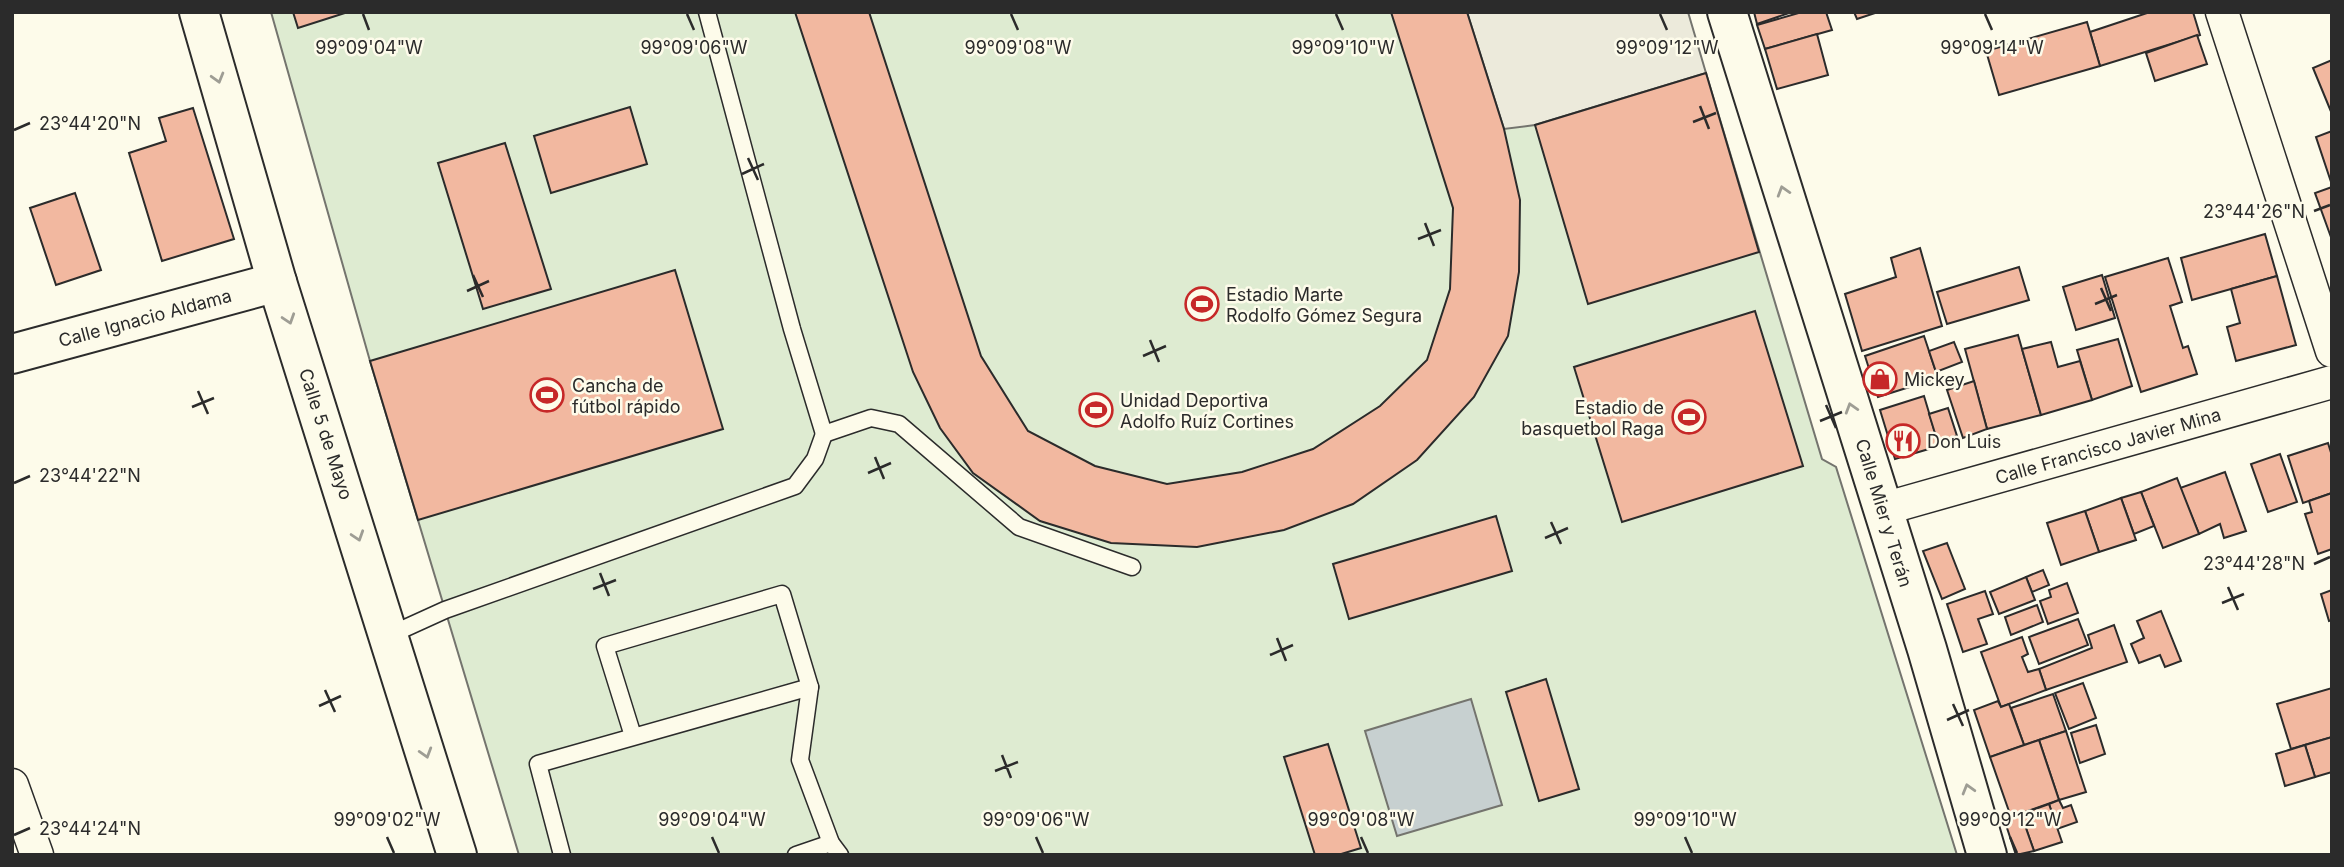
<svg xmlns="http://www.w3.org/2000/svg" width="2344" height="867" viewBox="0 0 2344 867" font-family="Inter,sans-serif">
<rect width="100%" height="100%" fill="#fdfbea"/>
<!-- green -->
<path fill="#deebd1" stroke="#74746e" stroke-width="2" d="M 271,12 L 1467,12 L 1535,125 L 1706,73 L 1822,459 L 1836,467 L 1957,855 L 519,855 L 370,361 Z"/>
<!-- parking -->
<path fill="#eceadb" stroke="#74746e" stroke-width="2" d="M 1467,12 L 1688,12 L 1706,73 L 1535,125 L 1504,129 Z"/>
<!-- water -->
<path fill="#c7d0d0" stroke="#74746e" stroke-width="2" d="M 1471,699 L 1502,805 L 1397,836 L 1365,731 Z"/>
<!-- building -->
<g fill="#f2b8a0" stroke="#2b2b2b" stroke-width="2">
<path d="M 293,12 L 348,12 L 298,28 Z"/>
<path d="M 795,12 L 869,12 L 981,356 L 1028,431 L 1095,466 L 1167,484 L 1242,472 L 1313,449 L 1380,406 L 1427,360 L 1450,289 L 1453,208 L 1391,12 L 1467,12 L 1504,129 L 1520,200 L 1519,272 L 1508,336 L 1474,397 L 1417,460 L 1353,504 L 1284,530 L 1197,547 L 1111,543 L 1040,521 L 973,473 L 940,428 L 913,372 Z"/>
<path d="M 1754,12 L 1792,12 L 1757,24 Z"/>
<path d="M 1802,12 L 1826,12 L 1832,30 L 1765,49 L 1757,25 Z"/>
<path d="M 1854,12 L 1878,12 L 1857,19 Z"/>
<path d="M 2150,12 L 2193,12 L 2200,35 L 2100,66 L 2090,32 Z"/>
<path d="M 2087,22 L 2100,66 L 1999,95 L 1986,51 Z"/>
<path d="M 1817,34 L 1828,75 L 1777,89 L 1765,49 Z"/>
<path d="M 2197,35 L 2207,64 L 2155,81 L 2146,53 Z"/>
<path d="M 2332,60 L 2332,114 L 2313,68 Z"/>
<path d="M 1706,73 L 1759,252 L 1588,304 L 1535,125 Z"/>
<path d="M 630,107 L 647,164 L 551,193 L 534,136 Z"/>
<path d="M 193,108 L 234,239 L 162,261 L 129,153 L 166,141 L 159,118 Z"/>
<path d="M 2332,131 L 2332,181 L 2331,182 L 2316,137 Z"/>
<path d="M 505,143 L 551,289 L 483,309 L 438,163 Z"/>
<path d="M 2332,187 L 2332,240 L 2315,193 Z"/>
<path d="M 75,193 L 101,270 L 56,285 L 30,208 Z"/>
<path d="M 2265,234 L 2277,276 L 2192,300 L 2181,258 Z"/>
<path d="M 1920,248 L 1942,326 L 1862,351 L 1845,294 L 1896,277 L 1891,258 Z"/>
<path d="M 2168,258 L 2182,302 L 2170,306 L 2183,348 L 2188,346 L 2197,374 L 2141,392 L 2105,277 Z"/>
<path d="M 2019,267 L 2029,300 L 1947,324 L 1937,292 Z"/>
<path d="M 675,270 L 723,429 L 418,520 L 370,361 Z"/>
<path d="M 2102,275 L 2115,318 L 2076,330 L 2063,287 Z"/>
<path d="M 2277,276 L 2296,345 L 2236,361 L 2227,327 L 2240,323 L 2231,289 Z"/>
<path d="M 1755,311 L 1803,466 L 1622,522 L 1574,367 Z"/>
<path d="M 2018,335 L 2041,415 L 1987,429 L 1965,349 Z"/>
<path d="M 1924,336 L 1938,378 L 1878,397 L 1865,356 Z"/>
<path d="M 2118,339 L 2132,386 L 2092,400 L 2077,350 Z"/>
<path d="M 1954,342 L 1962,362 L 1936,372 L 1929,351 Z"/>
<path d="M 2051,342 L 2058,367 L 2080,361 L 2092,400 L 2041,415 L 2022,349 Z"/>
<path d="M 1974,381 L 1987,429 L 1963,438 L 1947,390 Z"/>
<path d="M 1924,396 L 1939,446 L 1895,459 L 1880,410 Z"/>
<path d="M 1948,408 L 1957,436 L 1938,443 L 1929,414 Z"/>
<path d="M 2328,443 L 2332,456 L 2332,493 L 2303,503 L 2288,456 Z"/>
<path d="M 2280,454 L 2297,502 L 2268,512 L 2251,464 Z"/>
<path d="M 2225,472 L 2246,531 L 2224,538 L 2220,524 L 2199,534 L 2180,488 Z"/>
<path d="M 2177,478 L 2199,534 L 2163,548 L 2141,492 Z"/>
<path d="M 2141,492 L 2154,526 L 2134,534 L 2121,498 Z"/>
<path d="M 2332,493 L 2332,549 L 2318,554 L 2305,514 L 2312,512 L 2309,501 Z"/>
<path d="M 2121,498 L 2136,540 L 2099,552 L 2085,511 Z"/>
<path d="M 2085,511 L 2099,552 L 2061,565 L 2047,523 Z"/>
<path d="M 1496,516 L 1512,571 L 1349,619 L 1333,564 Z"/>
<path d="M 1947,543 L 1965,589 L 1942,599 L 1923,551 Z"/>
<path d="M 2043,570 L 2049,585 L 2032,592 L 2026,577 Z"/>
<path d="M 2026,577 L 2035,600 L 1999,614 L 1990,592 Z"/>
<path d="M 2067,583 L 2078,613 L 2048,624 L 2040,601 L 2051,597 L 2049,590 Z"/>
<path d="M 2332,590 L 2332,620 L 2329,621 L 2321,594 Z"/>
<path d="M 1985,591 L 1993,614 L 1978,619 L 1987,644 L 1963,652 L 1947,604 Z"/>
<path d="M 2037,605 L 2043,622 L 2011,635 L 2005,617 Z"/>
<path d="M 2161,611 L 2181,661 L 2165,667 L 2160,655 L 2139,663 L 2131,644 L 2144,638 L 2137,621 Z"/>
<path d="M 2078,619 L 2088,645 L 2039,664 L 2029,637 Z"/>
<path d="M 2114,625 L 2127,662 L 2046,690 L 2039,669 L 2092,648 L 2088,635 Z"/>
<path d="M 2022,637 L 2028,654 L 2022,657 L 2028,672 L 2039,669 L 2046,690 L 2001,707 L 1981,652 Z"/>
<path d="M 1546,679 L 1579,789 L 1539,801 L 1506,692 Z"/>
<path d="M 2083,683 L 2096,718 L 2069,729 L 2055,693 Z"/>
<path d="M 2332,688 L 2332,737 L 2291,749 L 2277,704 Z"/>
<path d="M 2053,694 L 2066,731 L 2024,745 L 2011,708 Z"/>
<path d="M 1998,701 L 2001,707 L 2009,704 L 2024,745 L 1990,757 L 1974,710 Z"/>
<path d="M 2096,725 L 2105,754 L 2080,763 L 2071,733 Z"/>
<path d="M 2066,731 L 2086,792 L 2059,800 L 2039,740 Z"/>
<path d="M 2332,737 L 2332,772 L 2315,777 L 2305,745 Z"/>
<path d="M 2039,740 L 2059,800 L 2011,817 L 1990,757 Z"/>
<path d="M 1328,744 L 1361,848 L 1338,855 L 1315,855 L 1284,757 Z"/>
<path d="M 2305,745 L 2315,777 L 2285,786 L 2276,754 Z"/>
<path d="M 2059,800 L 2063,808 L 2071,805 L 2077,822 L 2057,829 L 2049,804 Z"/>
<path d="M 2049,804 L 2062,842 L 2034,851 L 2021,814 Z"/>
<path d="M 2021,814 L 2034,851 L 2016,855 L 2004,819 Z"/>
</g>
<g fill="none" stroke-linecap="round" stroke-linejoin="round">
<defs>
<g id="service">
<path d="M 707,12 L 792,329 L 824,434 L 871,418 L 899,424 L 1019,527 L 1132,567"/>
<path d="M 390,635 L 445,610 L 795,486 L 815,459 L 824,434"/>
<path d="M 633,736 L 605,646 L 782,594 L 810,687 L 800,760 L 831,843 L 840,855"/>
<path d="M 562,855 L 538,764 L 810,687"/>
<path d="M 796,855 L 831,843"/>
</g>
<g id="minor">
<path d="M 2222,12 L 2332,351"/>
<path d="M 1883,509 L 2332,382"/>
<path d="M 12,785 L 37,855"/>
</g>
<path id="tertiary" d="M 12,354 L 277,282"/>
<g id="secondary">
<path d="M 199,12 L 277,282 L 457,855"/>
<path d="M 1727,12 L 1927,649 L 1987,855"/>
</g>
</defs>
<!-- service casing -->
<use href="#service" stroke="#2b2b2b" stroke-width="19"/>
<!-- minor casing -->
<use href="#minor" stroke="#2b2b2b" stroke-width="35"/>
<!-- tertiary casing -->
<use href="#tertiary" stroke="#2b2b2b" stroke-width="42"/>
<!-- secondary casing -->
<use href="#secondary" stroke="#2b2b2b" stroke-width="42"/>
<!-- service -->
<use href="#service" stroke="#fdfbea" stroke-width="16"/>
<!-- minor -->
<use href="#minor" stroke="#fdfbea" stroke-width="32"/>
<!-- tertiary -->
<use href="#tertiary" stroke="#fdfbea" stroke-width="38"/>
<!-- secondary -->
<use href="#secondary" stroke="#fdfbea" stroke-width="38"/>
</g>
<!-- one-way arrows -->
<defs><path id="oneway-chevron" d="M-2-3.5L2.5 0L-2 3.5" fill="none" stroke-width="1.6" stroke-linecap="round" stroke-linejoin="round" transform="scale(1.75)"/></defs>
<g stroke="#9e9d94">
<use href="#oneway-chevron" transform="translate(218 78) rotate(74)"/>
<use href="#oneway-chevron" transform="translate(1783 191) rotate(-107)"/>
<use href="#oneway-chevron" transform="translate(289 319) rotate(72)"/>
<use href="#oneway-chevron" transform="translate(1851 408) rotate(-107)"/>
<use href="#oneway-chevron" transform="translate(358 536) rotate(72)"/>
<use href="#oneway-chevron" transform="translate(426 753) rotate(73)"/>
<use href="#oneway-chevron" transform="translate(1968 789) rotate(-106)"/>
</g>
<!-- ticks -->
<path fill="none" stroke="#2b2b2b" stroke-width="2.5" d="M 363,14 L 369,30M 687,14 L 694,30M 1011,14 L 1018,30M 1336,14 L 1343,30M 1660,14 L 1667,30M 1985,14 L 1992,30M 1700,106 L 1709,129M 1693,122 L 1716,113M 14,130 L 30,123M 748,158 L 758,180M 742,174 L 764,164M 2314,211 L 2330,205M 1425,223 L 1434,246M 1418,239 L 1441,230M 473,275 L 483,297M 2101,288 L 2111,311M 467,291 L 489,281M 2095,304 L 2117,295M 1150,340 L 1159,362M 1143,356 L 1166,346M 198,391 L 208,414M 1826,405 L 1836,428M 192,407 L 214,398M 1820,421 L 1842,412M 875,457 L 884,479M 868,473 L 891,463M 14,483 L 30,476M 1551,522 L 1561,544M 1545,538 L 1568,528M 2314,564 L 2330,557M 600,573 L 609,596M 2228,587 L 2238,610M 593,589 L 616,580M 2222,603 L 2244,594M 1277,638 L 1286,661M 1270,655 L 1293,645M 325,690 L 335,712M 1953,704 L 1963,726M 319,706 L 341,696M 1947,720 L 1969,710M 1002,755 L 1011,778M 995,771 L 1018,762M 14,835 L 30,828M 387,837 L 394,853M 712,837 L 719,853M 1036,837 L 1043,853M 1361,837 L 1368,853M 1685,837 L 1692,853M 2010,837 L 2017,853"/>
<!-- icons -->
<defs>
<symbol id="stadium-ring" viewBox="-11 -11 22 22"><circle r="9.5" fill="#fdfbea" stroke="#c62828" stroke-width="1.5"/><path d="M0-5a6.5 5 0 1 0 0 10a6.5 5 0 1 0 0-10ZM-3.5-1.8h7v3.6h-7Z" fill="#c62828"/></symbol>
<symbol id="shop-ring" viewBox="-11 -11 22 22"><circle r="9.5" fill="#fdfbea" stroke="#c62828" stroke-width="1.5"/><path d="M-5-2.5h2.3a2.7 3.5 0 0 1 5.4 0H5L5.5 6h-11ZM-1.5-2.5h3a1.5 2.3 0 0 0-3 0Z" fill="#c62828"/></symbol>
<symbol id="restaurant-ring" viewBox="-11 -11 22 22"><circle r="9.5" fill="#fdfbea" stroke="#c62828" stroke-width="1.5"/><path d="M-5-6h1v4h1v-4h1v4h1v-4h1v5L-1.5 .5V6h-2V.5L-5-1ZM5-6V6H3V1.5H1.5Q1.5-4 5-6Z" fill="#c62828"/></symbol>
</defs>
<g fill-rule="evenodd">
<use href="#stadium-ring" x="1183" y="285" width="38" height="38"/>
<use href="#shop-ring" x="1861" y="360" width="38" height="38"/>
<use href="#stadium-ring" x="528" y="376" width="38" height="38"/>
<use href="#stadium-ring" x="1077" y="391" width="38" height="38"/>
<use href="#stadium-ring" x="1670" y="398" width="38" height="38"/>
<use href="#restaurant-ring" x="1884" y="422" width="38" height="38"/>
</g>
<g text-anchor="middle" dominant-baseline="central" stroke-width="5" stroke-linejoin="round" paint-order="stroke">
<!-- poi labels -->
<g font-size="18" fill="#2b2b2b" stroke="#fdfbea" text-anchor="start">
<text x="1226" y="294">Estadio Marte<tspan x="1226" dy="21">Rodolfo Gómez Segura</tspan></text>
<text x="1904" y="379">Mickey</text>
<text x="572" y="385">Cancha de<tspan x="572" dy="21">fútbol rápido</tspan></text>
<text x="1120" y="400">Unidad Deportiva<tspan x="1120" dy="21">Adolfo Ruíz Cortines</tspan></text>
<text x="1664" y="407" text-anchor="end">Estadio de<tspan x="1664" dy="21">basquetbol Raga</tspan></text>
<text x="1927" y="441">Don Luis</text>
</g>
<!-- street labels -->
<g font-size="18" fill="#2b2b2b" stroke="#fdfbea">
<text transform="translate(145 318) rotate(-15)">Calle Ignacio Aldama</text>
<text transform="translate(326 434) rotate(72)">Calle 5 de Mayo</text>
<text transform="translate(2108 446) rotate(-16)">Calle Francisco Javier Mina</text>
<text transform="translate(1884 513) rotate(73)">Calle Mier y Terán</text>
</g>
</g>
<g font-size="18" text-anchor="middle" fill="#2b2b2b" stroke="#fdfbea" stroke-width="5" stroke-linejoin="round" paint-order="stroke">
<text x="369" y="54">99°09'04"W</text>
<text x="694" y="54">99°09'06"W</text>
<text x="1018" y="54">99°09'08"W</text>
<text x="1343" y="54">99°09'10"W</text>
<text x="1667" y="54">99°09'12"W</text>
<text x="1992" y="54">99°09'14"W</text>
<text x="90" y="130">23°44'20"N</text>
<text x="2254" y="218">23°44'26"N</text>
<text x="90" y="482">23°44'22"N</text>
<text x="2254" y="570">23°44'28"N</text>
<text x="387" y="826">99°09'02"W</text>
<text x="712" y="826">99°09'04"W</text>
<text x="1036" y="826">99°09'06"W</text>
<text x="1361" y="826">99°09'08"W</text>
<text x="1685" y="826">99°09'10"W</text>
<text x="2010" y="826">99°09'12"W</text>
<text x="90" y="835">23°44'24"N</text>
</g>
<!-- border -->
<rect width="2344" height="867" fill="none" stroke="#2b2b2b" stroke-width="28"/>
</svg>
